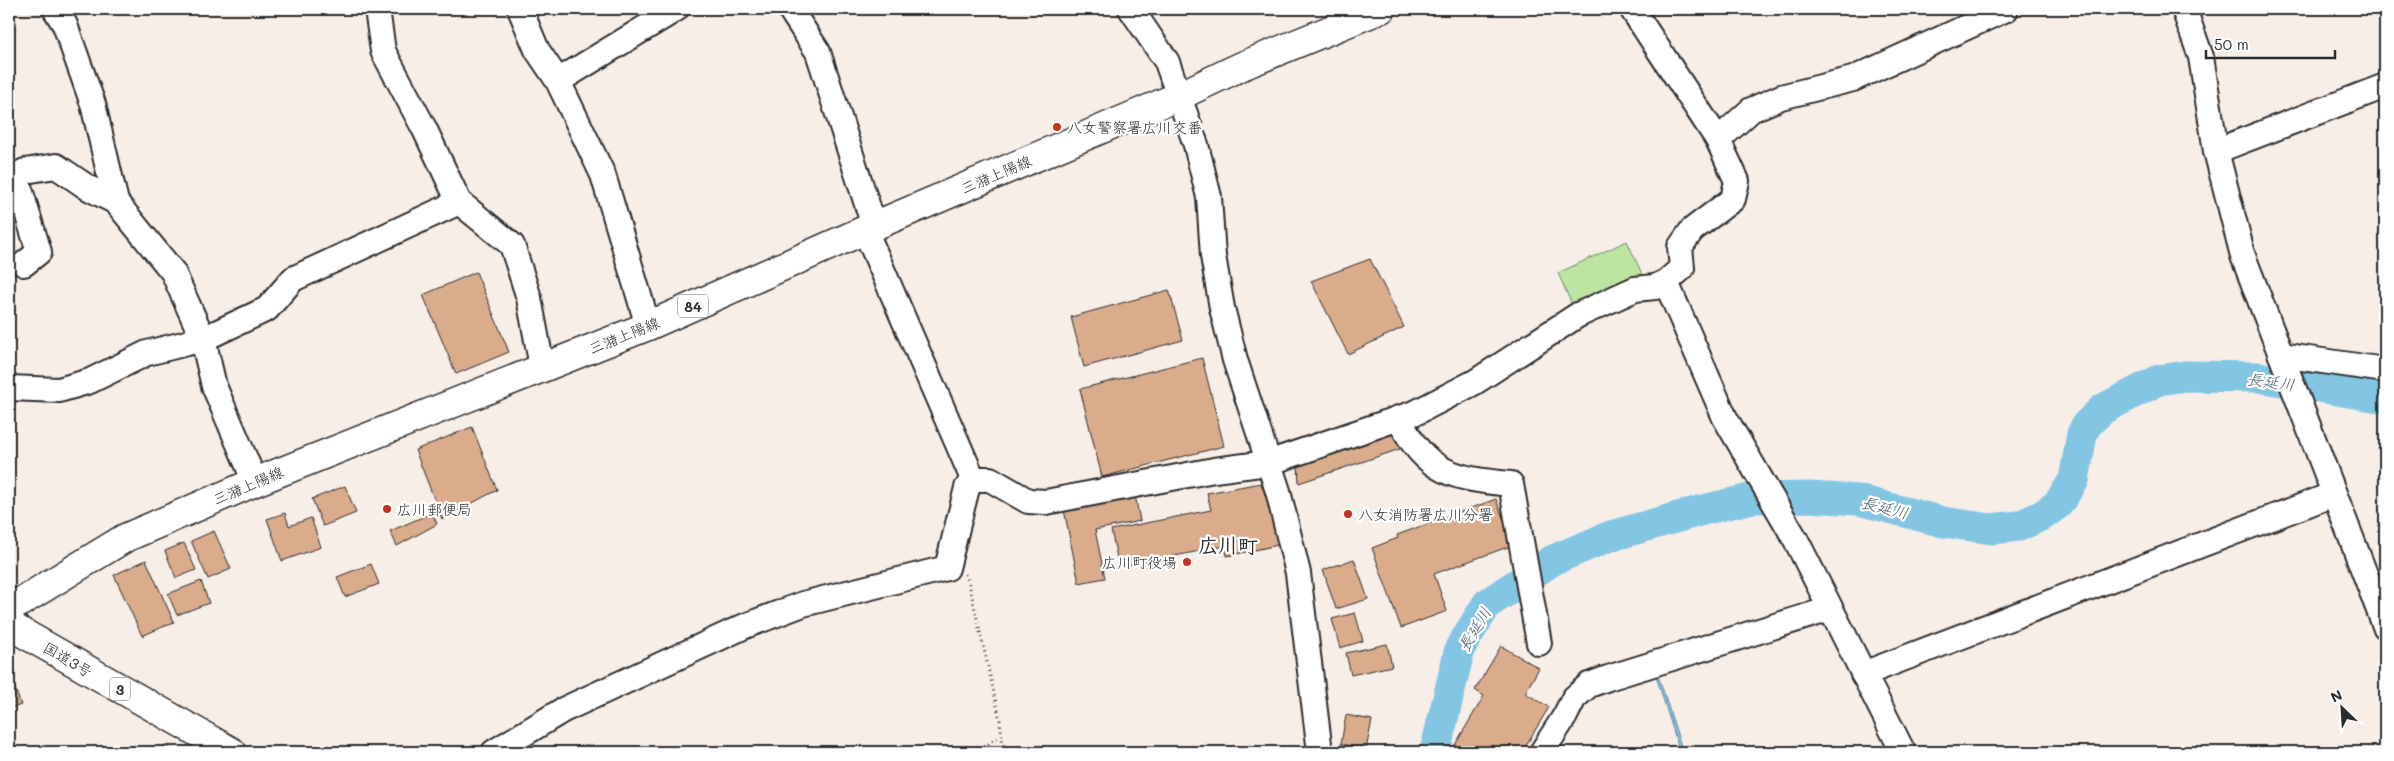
<svg xmlns="http://www.w3.org/2000/svg" width="2394" height="761" viewBox="0 0 2394 761" font-family="Mali,'Klee One',sans-serif">
<rect width="100%" height="100%" fill="#f8eee8"/>
<filter id="ink" filterUnits="userSpaceOnUse"><feTurbulence type="fractalNoise" baseFrequency=".02" numOctaves="2"/><feDisplacementMap in="SourceGraphic" scale="10" xChannelSelector="R" yChannelSelector="G"/><feConvolveMatrix kernelMatrix="1 2 1 2 8 2 1 2 1" color-interpolation-filters="sRGB"/></filter>
<g filter="url(#ink)">
<!-- green -->
<path fill="#bbe5a1" stroke="#738866" d="M 1627,241 L 1643,276 L 1573,307 L 1558,273 Z"/>
<!-- water -->
<path fill="#83c6e4" stroke="#60889a" d="M 1657,672 L 1683,752 L 1680,752 L 1655,673 Z"/>
<g fill="none" stroke-linecap="round" stroke-linejoin="round">
<!-- river -->
<path stroke="#83c6e4" stroke-width="31" d="M 1435,752 L 1460,648 L 1487,604 L 1553,560 L 1608,537 L 1699,511 L 1753,498 L 1809,497 L 1859,500 L 1943,522 L 1991,529 L 2019,526 L 2043,515 L 2058,504 L 2074,480 L 2082,434 L 2087,424 L 2103,409 L 2159,380 L 2185,376 L 2258,377 L 2385,398"/>
</g>
<!-- building -->
<g fill="#daac8c" stroke="#2b2b2b">
<path d="M 1370,259 L 1404,327 L 1348,354 L 1311,281 Z"/>
<path d="M 476,272 L 509,352 L 456,374 L 423,295 Z"/>
<path d="M 1169,290 L 1183,340 L 1084,367 L 1071,317 Z"/>
<path d="M 1202,358 L 1224,446 L 1102,477 L 1080,389 Z"/>
<path d="M 472,427 L 497,490 L 442,519 L 415,450 Z"/>
<path d="M 1394,432 L 1400,449 L 1299,483 L 1298,465 Z"/>
<path d="M 1261,483 L 1272,514 L 1278,545 L 1227,556 L 1225,546 L 1119,567 L 1111,530 L 1211,510 L 1207,493 Z"/>
<path d="M 345,486 L 356,513 L 323,526 L 312,499 Z"/>
<path d="M 1135,495 L 1140,521 L 1095,530 L 1105,578 L 1079,583 L 1064,510 Z"/>
<path d="M 1496,499 L 1513,545 L 1434,574 L 1447,611 L 1401,628 L 1372,548 L 1398,538 L 1397,535 Z"/>
<path d="M 285,513 L 289,526 L 311,518 L 321,547 L 282,561 L 267,519 Z"/>
<path d="M 432,513 L 437,524 L 397,546 L 390,531 Z"/>
<path d="M 214,531 L 231,569 L 208,579 L 191,541 Z"/>
<path d="M 184,543 L 196,570 L 176,578 L 165,551 Z"/>
<path d="M 1354,559 L 1368,599 L 1336,609 L 1323,570 Z"/>
<path d="M 146,560 L 174,622 L 142,636 L 114,575 Z"/>
<path d="M 371,564 L 379,584 L 345,597 L 337,577 Z"/>
<path d="M 201,581 L 209,603 L 177,615 L 168,594 Z"/>
<path d="M 1355,613 L 1363,641 L 1340,648 L 1332,619 Z"/>
<path d="M 1387,644 L 1392,666 L 1351,675 L 1346,653 Z"/>
<path d="M 1501,646 L 1539,668 L 1525,693 L 1549,707 L 1522,752 L 1455,752 L 1452,750 L 1484,696 L 1475,690 Z"/>
<path d="M 13,683 L 21,705 L 9,709 L 9,685 Z"/>
<path d="M 1346,715 L 1372,720 L 1366,749 L 1341,744 Z"/>
<path d="M 164,745 L 177,752 L 159,752 Z"/>
</g>
<g fill="none" stroke-linecap="round" stroke-linejoin="round">
<defs>
<g id="minor">
<path d="M 55,9 L 65,25 L 93,104 L 116,202 L 173,272 L 203,339 L 214,386 L 255,482"/>
<path d="M 377,9 L 383,51 L 425,130 L 459,202 L 512,245 L 529,298 L 542,367"/>
<path d="M 520,9 L 537,50 L 558,81 L 603,175 L 648,326"/>
<path d="M 790,9 L 818,52 L 874,226"/>
<path d="M 1131,9 L 1167,62 L 1196,145 L 1209,197 L 1213,256 L 1222,308 L 1235,360 L 1278,491 L 1298,573 L 1320,752"/>
<path d="M 2184,9 L 2201,57 L 2216,151 L 2243,256 L 2385,626"/>
<path d="M 558,81 L 676,9"/>
<path d="M 1718,140 L 1751,110 L 1781,97 L 1853,79 L 2006,9"/>
<path d="M 2216,151 L 2385,86"/>
<path d="M 865,230 L 973,479"/>
<path d="M 24,264 L 39,252 L 16,176 L 25,171 L 56,166 L 87,187 L 116,202"/>
<path d="M 1666,282 L 1725,418 L 1796,540 L 1903,752"/>
<path d="M 2281,355 L 2385,370"/>
<path d="M 9,388 L 59,390 L 90,381 L 147,353 L 203,339 L 267,309 L 293,279 L 459,202"/>
<path d="M 1399,418 C 1424,473 1455,479 1511,484 L 1539,643"/>
<path d="M 973,479 L 990,479 L 1028,501 L 1046,502 L 1214,470 L 1268,463 L 1417,412 L 1475,382 L 1578,315 L 1635,289 L 1655,287 L 1666,282 L 1682,268 L 1680,247 L 1692,230 L 1733,199 L 1737,181 L 1718,140 L 1632,9"/>
<path d="M 1863,674 L 2334,494"/>
<path d="M 494,752 L 563,710 L 745,626 L 803,604 L 947,568 L 967,488 L 973,479"/>
<path d="M 1542,752 L 1565,716 L 1574,698 L 1589,685 L 1608,678 L 1830,609"/>
</g>
<path id="major" d="M 9,609 L 125,538 L 255,482 L 648,326 L 874,226 L 1179,96 L 1242,66 L 1381,9"/>
<path id="highway" d="M 9,625 L 232,752"/>
</defs>
<!-- minor casing -->
<use href="#minor" stroke="#2b2b2b" stroke-width="28"/>
<!-- major casing -->
<use href="#major" stroke="#2b2b2b" stroke-width="31"/>
<!-- highway casing -->
<use href="#highway" stroke="#2b2b2b" stroke-width="31"/>
<!-- path -->
<g stroke="#2b2b2b" stroke-width="3" stroke-dasharray="1 4" stroke-linecap="butt">
<path d="M 965,574 L 969,583 L 1000,720 C 1002,732 1001,741 1006,752"/>
<path d="M 982,752 L 991,741 L 1000,736"/>
</g>
<!-- minor -->
<use href="#minor" stroke="#fff" stroke-width="24"/>
<!-- major -->
<use href="#major" stroke="#fff" stroke-width="28"/>
<!-- highway -->
<use href="#highway" stroke="#fff" stroke-width="28"/>
</g>
</g>
<!-- markers -->
<g fill="#c8321e" stroke="#fff" stroke-width="2">
<circle cx="1057" cy="127" r="5"/>
<circle cx="387" cy="509" r="5"/>
<circle cx="1348" cy="514" r="5"/>
<circle cx="1187" cy="562" r="5"/>
</g>
<g text-anchor="middle" dominant-baseline="central" stroke-width="4.5" stroke-linejoin="round" paint-order="stroke">
<!-- shield labels -->
<g fill="#fff" stroke="#6b6b6b" stroke-width="1">
<rect x="678" y="294.5" width="30" height="23" rx="4"/>
<rect x="110" y="677.5" width="20" height="23" rx="4"/>
</g>
<g font-size="14" font-weight="bold" fill="#2b2b2b">
<text x="693" y="306">84</text>
<text x="120" y="689">3</text>
</g>
<!-- poi labels -->
<g font-size="15" fill="#2b2b2b" stroke="#fff" text-anchor="start">
<text x="1067" y="127">八女警察署広川交番</text>
<text x="397" y="509">広川郵便局</text>
<text x="1358" y="514">八女消防署広川分署</text>
<text x="1177" y="562" text-anchor="end">広川町役場</text>
</g>
<!-- street labels -->
<g font-size="15" fill="#2b2b2b" stroke="#fff">
<text transform="translate(996 174) rotate(-23)">三潴上陽線</text>
<text transform="translate(624 335) rotate(-22)">三潴上陽線</text>
<text transform="translate(248 485) rotate(-23)">三潴上陽線</text>
<text transform="translate(68 659) rotate(30)">国道3号</text>
</g>
<!-- water labels -->
<g font-size="16" font-style="italic" fill="#4a616c" stroke="#fff">
<text transform="translate(2271 381) rotate(7)">長延川</text>
<text transform="translate(1885 507) rotate(14)">長延川</text>
<text transform="translate(1474 629) rotate(-59)">長延川</text>
</g>
<!-- district labels -->
<g font-size="20" font-weight="bold" fill="#2b2b2b" stroke="#fff">
<text x="1228" y="545">広川町</text>
</g>
</g>
<!-- margin -->
<rect width="2394" height="761" fill="none" stroke="#fff" stroke-width="30"/>
<rect x="15" y="15" width="2364" height="731" fill="none" stroke="#2b2b2b" stroke-width="2" filter="url(#ink)"/>
<!-- north arrow -->
<g transform="translate(2342 708) rotate(335)" stroke="#ffffff" stroke-width="4" paint-order="stroke">
<path d="M0-4L9 19L0 12L-9 19Z" fill="#2b2b2b"/>
<text y="-8" font-size="14" font-weight="bold" text-anchor="middle" fill="#2b2b2b">N</text>
</g>
<!-- scale -->
<path d="M2206 50v8h129v-8" fill="none" stroke="#2b2b2b" stroke-width="2.5"/>
<text x="2214" y="50" font-size="15" fill="#2b2b2b" stroke="#ffffff" stroke-width="4" paint-order="stroke">50 m</text>
</svg>
